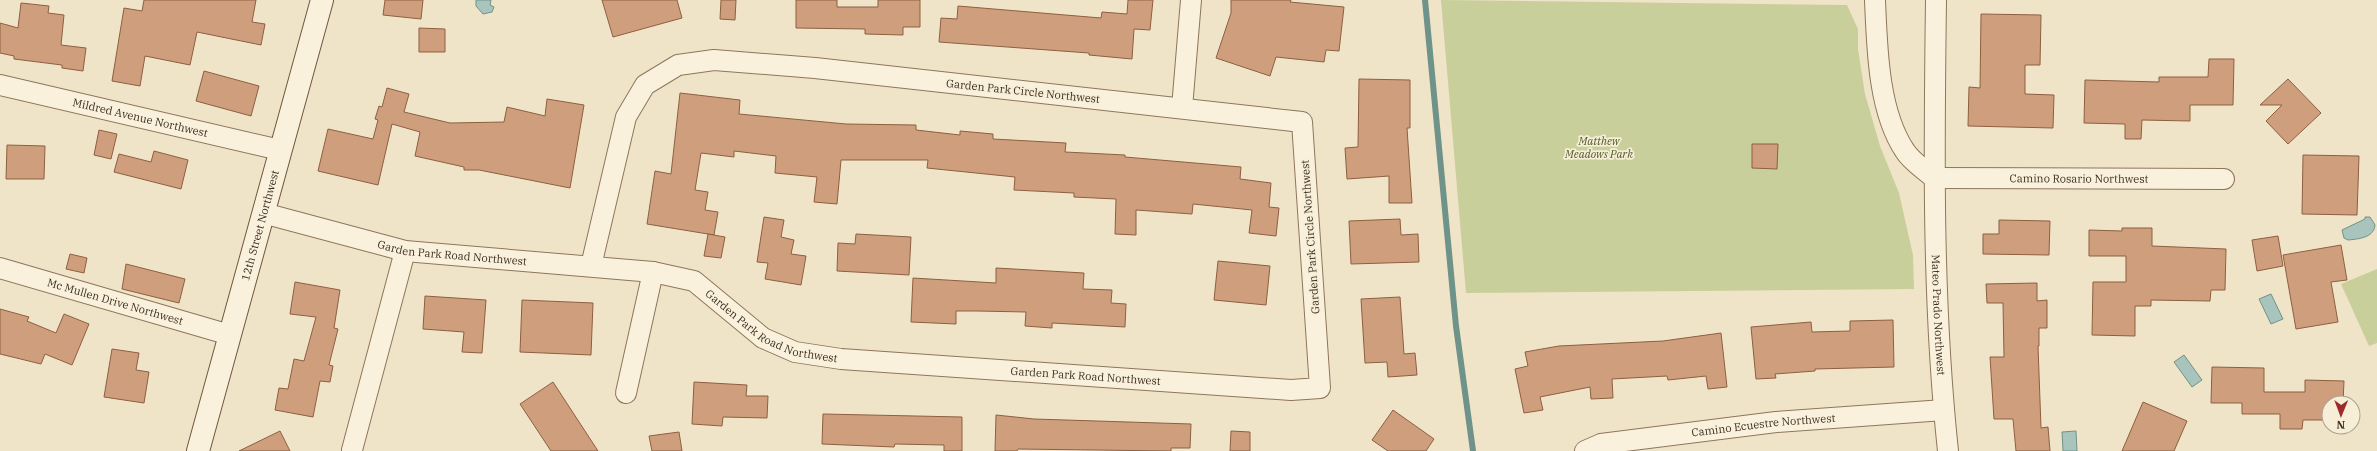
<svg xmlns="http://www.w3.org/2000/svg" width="2377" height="451" viewBox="0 0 2377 451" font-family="'IBM Plex Serif',serif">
<rect width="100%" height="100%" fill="#f0e4c8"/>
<!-- green -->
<g fill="#c9cf9b">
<path d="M 1441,0 L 1847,5 L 1858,29 L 1858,49 L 1865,94 L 1880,146 L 1899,193 L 1913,255 L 1914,289 L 1466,293 Z"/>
<path d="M 2377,269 L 2377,343 L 2369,346 L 2341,284 Z"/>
</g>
<!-- water -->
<g fill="#a9c4bc" stroke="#6f938a">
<path d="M 476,0 L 491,0 L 490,5 L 494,7 L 492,12 L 483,14 L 476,6 Z"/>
<path d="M 2365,217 L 2370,217 L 2375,225 C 2374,238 2358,239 2348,240 L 2344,238 L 2342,230 L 2365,219 Z"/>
<path d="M 2271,294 L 2283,319 L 2271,324 L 2259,299 Z"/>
<path d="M 2184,355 L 2202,380 L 2192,387 L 2174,362 Z"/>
<path d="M 2076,431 L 2077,451 L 2063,451 L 2062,432 Z"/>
</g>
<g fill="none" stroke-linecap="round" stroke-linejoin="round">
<!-- stream -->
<path stroke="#6f938a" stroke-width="6" d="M 1425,0 L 1456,326 L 1473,451"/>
</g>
<!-- building -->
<g fill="#cf9f7d" stroke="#8d5f41">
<path d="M 144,0 L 256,0 L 252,22 L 265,24 L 261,45 L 197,32 L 190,65 L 145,56 L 140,86 L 112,81 L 124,8 L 142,11 Z"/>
<path d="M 385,0 L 423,0 L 421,19 L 383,15 Z"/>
<path d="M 602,0 L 677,0 L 682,18 L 613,37 Z"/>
<path d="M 721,0 L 736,0 L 735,20 L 720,19 Z"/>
<path d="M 796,0 L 837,0 L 837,7 L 878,7 L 878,0 L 920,0 L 920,27 L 903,27 L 903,35 L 865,34 L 865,29 L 796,28 Z"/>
<path d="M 1128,0 L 1153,0 L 1150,30 L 1134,29 L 1132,59 L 1089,55 L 1089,53 L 939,42 L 941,18 L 957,19 L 958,6 L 1101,18 L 1102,12 L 1127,14 Z"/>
<path d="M 1231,0 L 1291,0 L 1290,2 L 1344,7 L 1339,51 L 1326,50 L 1324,62 L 1276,57 L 1270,76 L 1216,58 L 1231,13 Z"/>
<path d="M 21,3 L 49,6 L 48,13 L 64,15 L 61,45 L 86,48 L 83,71 L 62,68 L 62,65 L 14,59 L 14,56 L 0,53 L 0,23 L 18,28 Z"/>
<path d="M 1981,14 L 2041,15 L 2040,65 L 2025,65 L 2025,94 L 2054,95 L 2053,128 L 1968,126 L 1969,87 L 1980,88 Z"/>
<path d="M 419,28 L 445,29 L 445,52 L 419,52 Z"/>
<path d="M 2209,59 L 2234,59 L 2233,105 L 2190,105 L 2190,121 L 2142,120 L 2141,139 L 2125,139 L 2125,124 L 2084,123 L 2085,80 L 2159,82 L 2159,77 L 2208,77 Z"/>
<path d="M 204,71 L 259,86 L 251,116 L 196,101 Z"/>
<path d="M 1359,79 L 1410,80 L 1410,128 L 1407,128 L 1412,203 L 1389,203 L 1389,176 L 1347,179 L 1345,148 L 1358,147 Z"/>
<path d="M 2288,79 L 2321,113 L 2288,144 L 2266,121 L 2282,105 L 2260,105 Z"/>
<path d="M 387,88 L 409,94 L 404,112 L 450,123 L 504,122 L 507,107 L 545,116 L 547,99 L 584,105 L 570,188 L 479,170 L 464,170 L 464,167 L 415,156 L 420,132 L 392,124 L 378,185 L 318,171 L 328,129 L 373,139 L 378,120 L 375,119 L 379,106 L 382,107 Z"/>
<path d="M 680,93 L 740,100 L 739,114 L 846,124 L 916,125 L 916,130 L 960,135 L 960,131 L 993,134 L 993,139 L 1066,143 L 1065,152 L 1125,155 L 1125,157 L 1241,167 L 1240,179 L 1271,183 L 1269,207 L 1279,208 L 1276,236 L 1249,233 L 1252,210 L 1193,204 L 1192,214 L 1136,210 L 1136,235 L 1115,234 L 1116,199 L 1074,197 L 1074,193 L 1014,190 L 1015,177 L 927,168 L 928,160 L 841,160 L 837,204 L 814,202 L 817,177 L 775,173 L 776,156 L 734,151 L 734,157 L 701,153 L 695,190 L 708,192 L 705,210 L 718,212 L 714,235 L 647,224 L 655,171 L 671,174 Z"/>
<path d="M 99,130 L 117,134 L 111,159 L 94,155 Z"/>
<path d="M 1752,144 L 1778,144 L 1777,169 L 1752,168 Z"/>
<path d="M 7,145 L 45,146 L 44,179 L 6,179 Z"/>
<path d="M 154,151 L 188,160 L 181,189 L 114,172 L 119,154 L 151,162 Z"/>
<path d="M 2303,155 L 2359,156 L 2357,215 L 2302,214 Z"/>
<path d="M 764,217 L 784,220 L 781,237 L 794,240 L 791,254 L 806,256 L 801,285 L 765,279 L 768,263 L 757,262 Z"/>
<path d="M 1400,219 L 1401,235 L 1418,234 L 1419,262 L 1351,264 L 1349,221 Z"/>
<path d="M 1999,220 L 2050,221 L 2049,255 L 1983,254 L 1983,234 L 1999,234 Z"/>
<path d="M 2122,228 L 2152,228 L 2152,246 L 2226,249 L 2225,290 L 2211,290 L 2210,301 L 2151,300 L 2151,306 L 2135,306 L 2135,336 L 2092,335 L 2093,282 L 2126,282 L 2126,256 L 2089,256 L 2089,230 L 2122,231 Z"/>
<path d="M 708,234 L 725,237 L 721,258 L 704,256 Z"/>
<path d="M 856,234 L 911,237 L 909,275 L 837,271 L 838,243 L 855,244 Z"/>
<path d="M 2278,236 L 2283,266 L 2257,271 L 2252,240 Z"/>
<path d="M 2341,245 L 2347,280 L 2331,282 L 2338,322 L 2296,329 L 2283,255 Z"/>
<path d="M 70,254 L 87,258 L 84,273 L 66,269 Z"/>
<path d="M 1218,261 L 1270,266 L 1266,305 L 1214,300 Z"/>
<path d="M 126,264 L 185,279 L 179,303 L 122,289 Z"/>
<path d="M 996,268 L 1084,273 L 1083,289 L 1112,290 L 1111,303 L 1126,304 L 1125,327 L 1052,323 L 1052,328 L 1025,326 L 1026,312 L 977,311 L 956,311 L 956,324 L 911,322 L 913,278 L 996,283 Z"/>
<path d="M 295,282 L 340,290 L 334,328 L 338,329 L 329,365 L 333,366 L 330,382 L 320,381 L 313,417 L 275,410 L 279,388 L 288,389 L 294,359 L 304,361 L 316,317 L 290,314 Z"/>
<path d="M 2037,283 L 2037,301 L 2047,300 L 2047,328 L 2039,328 L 2039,346 L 2038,346 L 2041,428 L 2048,427 L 2050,451 L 2016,451 L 2013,419 L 1994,419 L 1990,357 L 2004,357 L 2003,303 L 1987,303 L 1986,284 Z"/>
<path d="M 425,296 L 486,300 L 482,353 L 462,352 L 464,332 L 423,329 Z"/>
<path d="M 1400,297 L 1404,354 L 1415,353 L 1417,375 L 1388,377 L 1387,362 L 1365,363 L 1361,299 Z"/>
<path d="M 522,300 L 593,303 L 591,355 L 520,352 Z"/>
<path d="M 0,309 L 29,317 L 27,321 L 56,333 L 64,314 L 89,324 L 72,365 L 45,354 L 41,364 L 0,354 Z"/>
<path d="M 1893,320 L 1894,367 L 1815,369 L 1815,371 L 1775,374 L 1776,378 L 1756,379 L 1751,327 L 1811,322 L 1812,332 L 1850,331 L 1850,321 Z"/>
<path d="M 1721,333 L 1727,387 L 1708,389 L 1706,376 L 1668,380 L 1667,376 L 1612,379 L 1613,398 L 1591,399 L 1590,387 L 1540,397 L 1543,410 L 1524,413 L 1515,369 L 1528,366 L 1525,352 L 1559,346 L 1663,341 Z"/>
<path d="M 112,349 L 139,353 L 136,370 L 149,372 L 144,403 L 104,397 Z"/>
<path d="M 2212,367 L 2264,368 L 2264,392 L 2305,392 L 2305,380 L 2344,381 L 2343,403 L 2329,403 L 2329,420 L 2303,420 L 2302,429 L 2280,429 L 2280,414 L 2242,414 L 2242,403 L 2211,403 Z"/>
<path d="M 553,382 L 598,451 L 551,451 L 520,404 Z"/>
<path d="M 694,382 L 747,385 L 746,396 L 768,396 L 767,418 L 723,417 L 722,426 L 692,424 Z"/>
<path d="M 2143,402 L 2187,421 L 2174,451 L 2122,451 Z"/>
<path d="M 1393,410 L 1434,439 L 1426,451 L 1388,451 L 1372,440 Z"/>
<path d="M 823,414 L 962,417 L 962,451 L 944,451 L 944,445 L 895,444 L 894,447 L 822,444 Z"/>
<path d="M 996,415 L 1034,419 L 1191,424 L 1190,448 L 1171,448 L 1171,451 L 1018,449 L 1017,451 L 995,451 Z"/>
<path d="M 280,431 L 290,451 L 239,451 Z"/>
<path d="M 1231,431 L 1250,432 L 1250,451 L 1230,451 Z"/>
<path d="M 679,432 L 682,451 L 652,451 L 649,436 Z"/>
</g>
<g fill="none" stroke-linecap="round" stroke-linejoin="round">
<defs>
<g id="street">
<path d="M 1875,0 C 1877,47 1878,111 1905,151 C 1911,161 1925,170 1934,178"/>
<path id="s1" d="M 1936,0 C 1934,150 1932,301 1948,451"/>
<path id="s2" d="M 0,85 L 280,150"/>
<path d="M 1182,108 L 1191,0"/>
<path id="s3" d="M 1934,178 L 2224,179"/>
<path id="s4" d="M 263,213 L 405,251 L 653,272 L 694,281 L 763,338 L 795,352 L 841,359 L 1291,390 L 1320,388 L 1302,122 L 815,68 L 714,60 L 678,65 L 645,85 L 626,117 L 591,266"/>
<path id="s5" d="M 0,268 L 230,335"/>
<path d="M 626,393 L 653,272"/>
<path d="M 352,450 L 405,251"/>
<path id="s6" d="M 1585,451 L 1601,444 L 1776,422 L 1944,410"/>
</g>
<g id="secondary">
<path id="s7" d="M 198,451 L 322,0"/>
</g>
</defs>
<!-- street casing -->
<use href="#street" stroke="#8d765c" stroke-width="22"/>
<!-- secondary casing -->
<use href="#secondary" stroke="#6f573f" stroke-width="24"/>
<!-- street -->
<use href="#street" stroke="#faf1dc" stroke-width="20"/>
<!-- secondary -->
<use href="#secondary" stroke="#faf1dc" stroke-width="22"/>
</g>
<g text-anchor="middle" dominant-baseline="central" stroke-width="3.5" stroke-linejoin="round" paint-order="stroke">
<!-- street labels -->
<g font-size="11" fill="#3d2e20" stroke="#f7eed8">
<text transform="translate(1023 91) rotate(6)">Garden Park Circle Northwest</text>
<text stroke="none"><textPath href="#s2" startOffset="144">Mildred Avenue Northwest</textPath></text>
<text stroke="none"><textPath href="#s3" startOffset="145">Camino Rosario Northwest</textPath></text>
<text stroke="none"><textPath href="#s7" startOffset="234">12th Street Northwest</textPath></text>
<text transform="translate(1310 237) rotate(-94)">Garden Park Circle Northwest</text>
<text stroke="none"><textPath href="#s4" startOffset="194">Garden Park Road Northwest</textPath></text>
<text stroke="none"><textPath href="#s5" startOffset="120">Mc Mullen Drive Northwest</textPath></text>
<text stroke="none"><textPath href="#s1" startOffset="315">Mateo Prado Northwest</textPath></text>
<text stroke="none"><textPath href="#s4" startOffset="530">Garden Park Road Northwest</textPath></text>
<text stroke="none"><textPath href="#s4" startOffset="854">Garden Park Road Northwest</textPath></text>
<text stroke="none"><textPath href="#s6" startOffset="181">Camino Ecuestre Northwest</textPath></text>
</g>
<!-- park labels -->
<g font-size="11" font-style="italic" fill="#4d5a26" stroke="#f7eed8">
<text x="1599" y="141">Matthew<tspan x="1599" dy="13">Meadows Park</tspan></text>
</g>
</g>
<!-- north arrow -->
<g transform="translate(2341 415) rotate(181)"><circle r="19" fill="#f7eed8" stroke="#ada18e"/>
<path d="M0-3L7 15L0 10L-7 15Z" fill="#9e2a2b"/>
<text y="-6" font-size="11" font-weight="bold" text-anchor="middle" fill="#3d2e20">N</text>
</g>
</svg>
